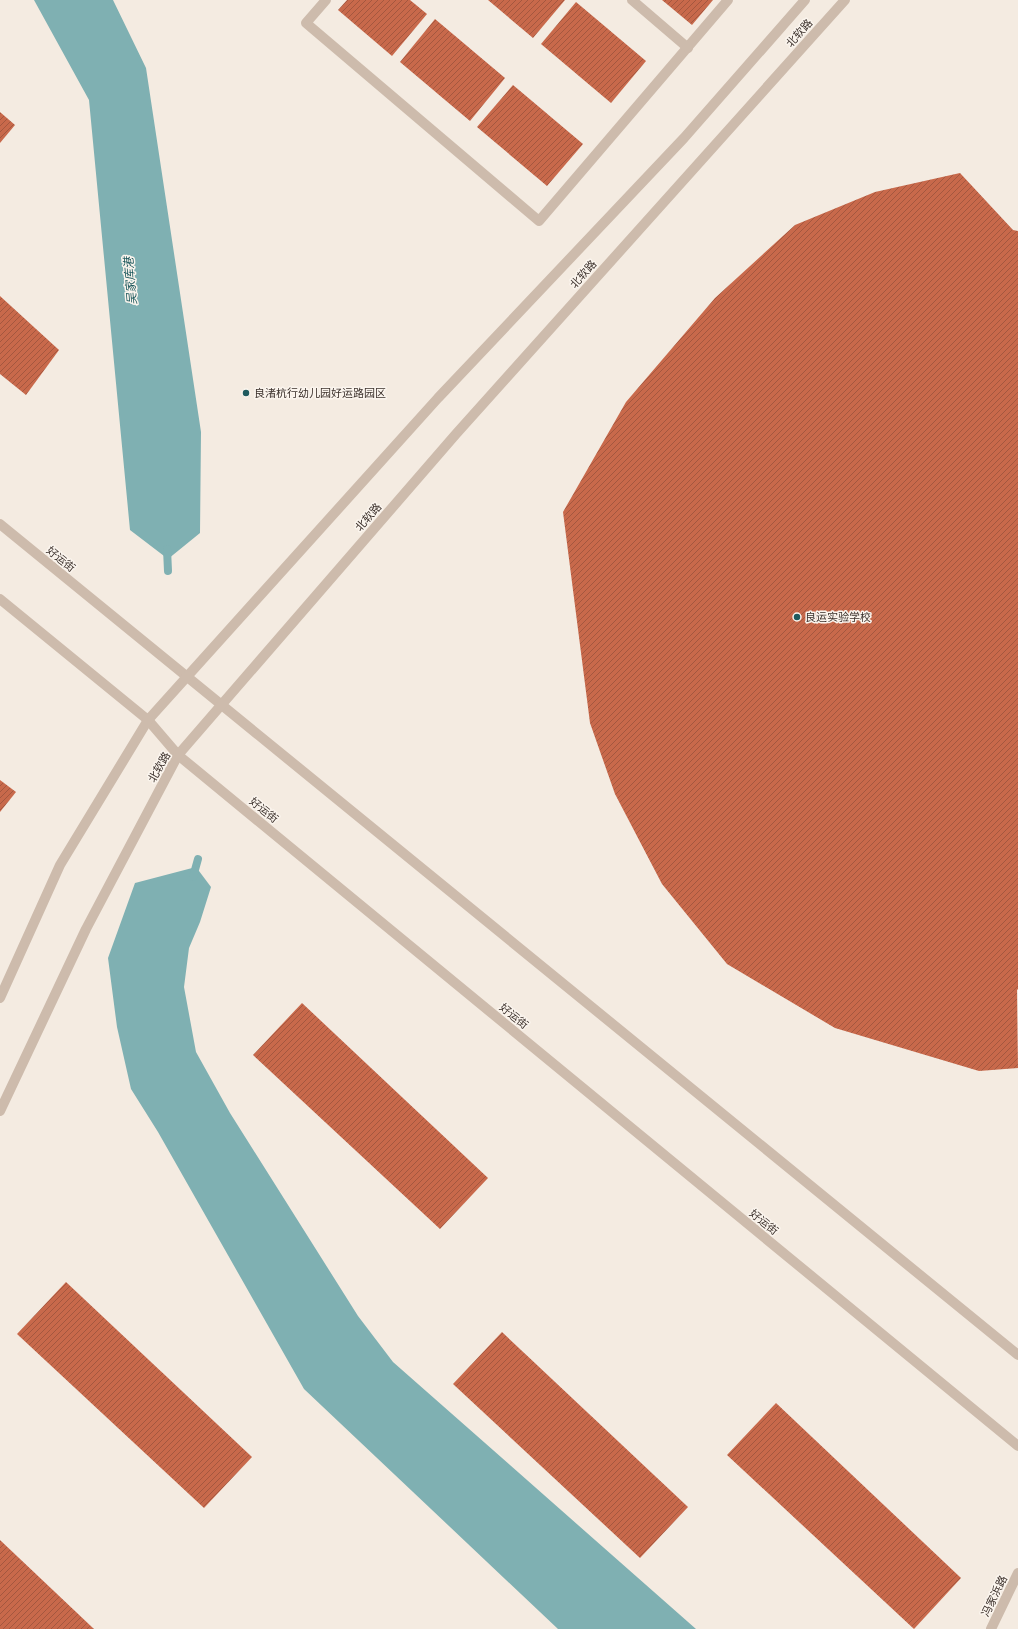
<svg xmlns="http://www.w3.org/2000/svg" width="1018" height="1629" viewBox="0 0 1018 1629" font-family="'IBM Plex Sans','Noto Sans SC',sans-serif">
<defs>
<pattern id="building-hatch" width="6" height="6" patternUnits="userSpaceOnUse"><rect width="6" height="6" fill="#c8694b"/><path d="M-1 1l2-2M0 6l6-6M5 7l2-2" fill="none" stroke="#a4573f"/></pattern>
</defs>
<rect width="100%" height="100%" fill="#f4ebe1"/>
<!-- water -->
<g fill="#7fb0b2">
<path d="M 34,0 L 113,0 L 146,68 L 201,432 L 200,533 L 168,559 L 130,530 L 89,100 Z"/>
<path d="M 196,867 L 211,887 L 200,922 L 189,948 L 184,987 L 196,1052 L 230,1113 L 358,1316 L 393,1362 L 696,1629 L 558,1629 L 304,1389 L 158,1132 L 131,1089 L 117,1027 L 108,958 L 135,883 Z"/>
</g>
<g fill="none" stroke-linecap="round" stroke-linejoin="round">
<!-- stream -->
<g stroke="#7fb0b2" stroke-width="8">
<path d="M 167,549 L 168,571"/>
<path d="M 193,877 L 198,859"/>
</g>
</g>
<!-- building -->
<g fill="url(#building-hatch)">
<path d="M 347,0 L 410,0 L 427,14 L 392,56 L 338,10 Z"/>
<path d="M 488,0 L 565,0 L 533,38 Z"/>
<path d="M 662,0 L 713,0 L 692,25 Z"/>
<path d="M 576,2 L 646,61 L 611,103 L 541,44 Z"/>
<path d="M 435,19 L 505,78 L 470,121 L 400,62 Z"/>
<path d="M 513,85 L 583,144 L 547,186 L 477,127 Z"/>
<path d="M 0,112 L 15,125 L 0,143 Z"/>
<path d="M 960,173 L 1013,230 L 1018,231 L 1018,989 L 1017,990 L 1018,1068 L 979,1071 L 835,1028 L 727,964 L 662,884 L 615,794 L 590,723 L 563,512 L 626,402 L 715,298 L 795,225 L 875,192 Z"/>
<path d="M 0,296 L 59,350 L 26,395 L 0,374 Z"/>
<path d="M 0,780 L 16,792 L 0,812 Z"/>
<path d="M 302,1003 L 488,1178 L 440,1229 L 253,1055 Z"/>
<path d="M 66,1282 L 252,1457 L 204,1508 L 17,1334 Z"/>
<path d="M 502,1332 L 688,1507 L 640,1558 L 453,1384 Z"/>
<path d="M 776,1403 L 961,1578 L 914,1629 L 727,1455 Z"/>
<path d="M 0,1540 L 94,1629 L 0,1629 Z"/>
</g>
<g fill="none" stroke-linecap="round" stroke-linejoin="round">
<!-- minor -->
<g stroke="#cdbbac" stroke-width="10">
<path d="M 326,0 L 306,23 L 539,221 L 728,0"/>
<path d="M 632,0 L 688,48"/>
<path d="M 0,524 L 1018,1355"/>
<path d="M 0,599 L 148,720 L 178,755 L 1018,1446"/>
<path d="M 0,998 L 60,865 L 148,720 L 438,398 L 684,138 L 805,0"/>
<path d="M 0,1111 L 86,929 L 178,755 L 456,434 L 845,0"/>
<path d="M 991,1629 L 1018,1573"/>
</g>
</g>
<!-- markers -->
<g fill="#1f5a5e" stroke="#fbf5ee" stroke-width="1.5">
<circle cx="246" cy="393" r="4"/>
<circle cx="797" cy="617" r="4"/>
</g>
<g text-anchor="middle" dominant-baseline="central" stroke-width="3" stroke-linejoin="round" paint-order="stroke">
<!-- street labels -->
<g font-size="11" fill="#3b302b" stroke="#fbf5ee">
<text transform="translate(799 33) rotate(-48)">北软路</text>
<text transform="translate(583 274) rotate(-48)">北软路</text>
<text transform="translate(368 517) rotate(-49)">北软路</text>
<text transform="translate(61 559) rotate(39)">好运街</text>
<text transform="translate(159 767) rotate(-61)">北软路</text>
<text transform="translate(264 810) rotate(39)">好运街</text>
<text transform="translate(514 1016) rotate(39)">好运街</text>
<text transform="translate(764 1222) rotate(39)">好运街</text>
<text transform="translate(994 1596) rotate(-64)">冯家浜路</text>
</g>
<!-- poi labels -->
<g font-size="11" fill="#3b302b" stroke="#fbf5ee" text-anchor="start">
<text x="254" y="393">良渚杭行幼儿园好运路园区</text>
<text x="805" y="617">良运实验学校</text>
</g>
<!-- water labels -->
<g font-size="12" font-style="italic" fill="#1f5a5e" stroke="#fbf5ee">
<text transform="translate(130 281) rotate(-95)">吴家库港</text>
</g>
</g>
</svg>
